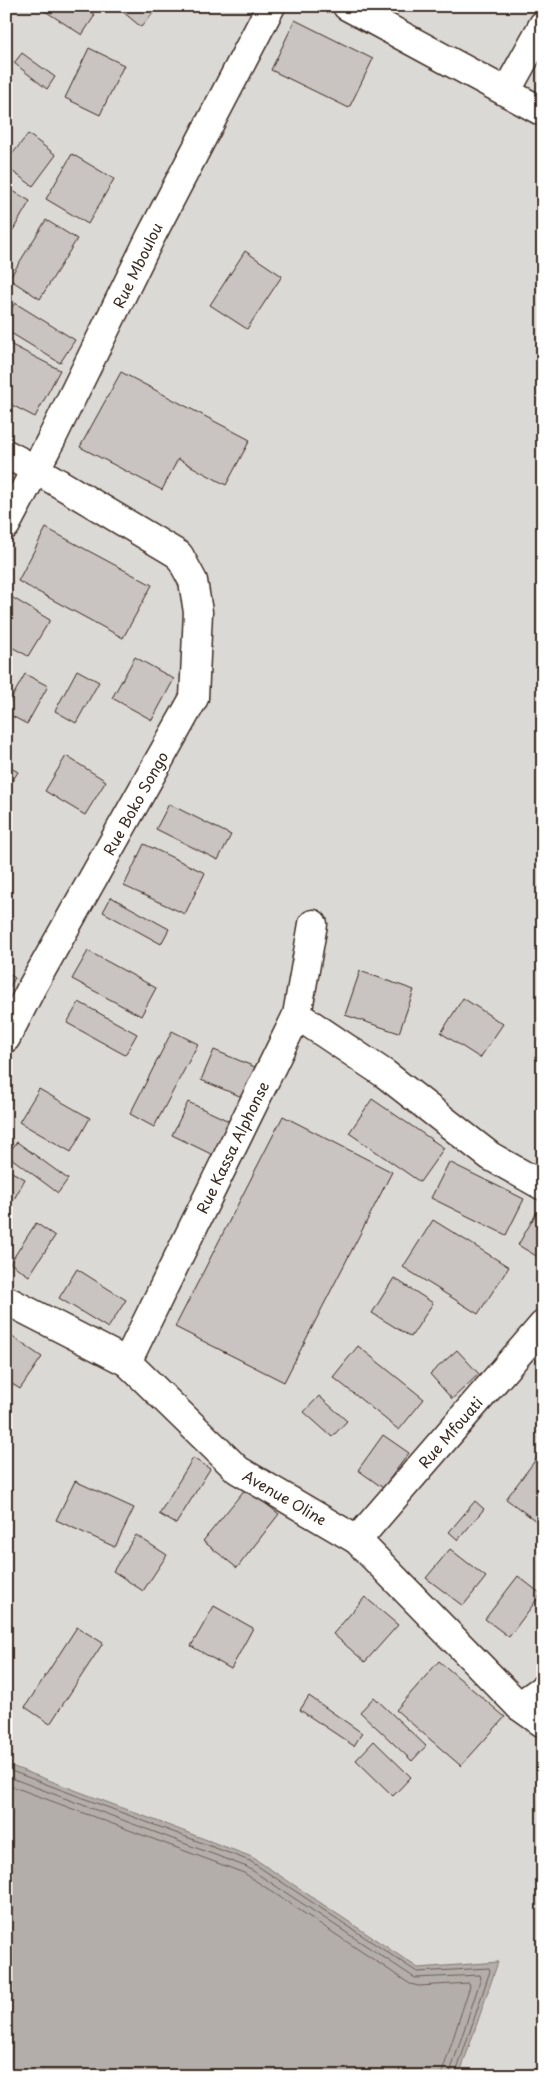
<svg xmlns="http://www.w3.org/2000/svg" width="549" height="2082" viewBox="0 0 549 2082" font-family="'Playpen Sans',sans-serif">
<rect width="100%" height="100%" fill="#f7f6f6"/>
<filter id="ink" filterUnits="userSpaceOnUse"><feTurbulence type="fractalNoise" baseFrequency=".02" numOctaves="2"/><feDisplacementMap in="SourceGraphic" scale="10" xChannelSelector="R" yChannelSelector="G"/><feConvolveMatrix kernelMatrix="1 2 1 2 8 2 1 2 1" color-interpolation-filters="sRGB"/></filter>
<g filter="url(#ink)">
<!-- green -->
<rect fill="#dbd9d6" stroke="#8b827a" x="6" y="6" width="537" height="2070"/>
<!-- water -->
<path fill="#b4aeaa" stroke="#847972" d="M 6,1764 L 252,1857 L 418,1968 L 498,1962 L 459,2076 L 6,2076 Z"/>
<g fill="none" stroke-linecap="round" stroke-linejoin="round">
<!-- shore -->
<g stroke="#6b5f56" stroke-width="1">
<path d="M 6,1769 L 250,1861 L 417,1972 L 489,1968 L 490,1971 L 455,2076"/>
<path d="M 6,1776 L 247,1867 L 415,1978 L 480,1975 L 481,1978 L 449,2076"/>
<path d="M 6,1784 L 244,1873 L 410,1984 L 419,1986 L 469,1983 L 470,1986 L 441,2076"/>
</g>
</g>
<!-- building -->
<g fill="#c9c3c1" stroke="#3b2a1e">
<path d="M 48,6 L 82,6 L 95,15 L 82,35 L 45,11 Z"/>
<path d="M 116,6 L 159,6 L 141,27 Z"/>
<path d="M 295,20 L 373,59 L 349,108 L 271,70 Z"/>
<path d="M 89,48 L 124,65 L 100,115 L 65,98 Z"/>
<path d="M 22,53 L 55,77 L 47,89 L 14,63 Z"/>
<path d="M 28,134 L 56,155 L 33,186 L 6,167 L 6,162 Z"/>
<path d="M 72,154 L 114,179 L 88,224 L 46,199 Z"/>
<path d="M 6,187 L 30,201 L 6,242 Z"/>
<path d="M 46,220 L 77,239 L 40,299 L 9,279 Z"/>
<path d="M 245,251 L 282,276 L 247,329 L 210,305 Z"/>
<path d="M 15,303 L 75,340 L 60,363 L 6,330 L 6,316 Z"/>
<path d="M 6,342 L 60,370 L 35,417 L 6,402 Z"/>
<path d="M 121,372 L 250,440 L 226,485 L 178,459 L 162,490 L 80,447 Z"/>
<path d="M 46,528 L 152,585 L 123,638 L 18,581 Z"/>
<path d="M 8,595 L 50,620 L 28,656 L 6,644 Z"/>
<path d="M 135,657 L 174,679 L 152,720 L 112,698 Z"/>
<path d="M 77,670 L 99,682 L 76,723 L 55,711 Z"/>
<path d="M 25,674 L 48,686 L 27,724 L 6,713 L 6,708 Z"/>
<path d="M 66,756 L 106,781 L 85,815 L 45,791 Z"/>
<path d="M 6,765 L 18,772 L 6,791 Z"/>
<path d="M 169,804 L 231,835 L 218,860 L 156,829 Z"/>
<path d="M 144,844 L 205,873 L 185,914 L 124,886 Z"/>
<path d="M 111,897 L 169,929 L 161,944 L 103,912 Z"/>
<path d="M 88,951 L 156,988 L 141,1016 L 72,979 Z"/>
<path d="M 360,971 L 414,990 L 399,1033 L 345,1015 Z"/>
<path d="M 6,972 L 15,978 L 6,993 Z"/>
<path d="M 463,998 L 503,1024 L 480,1058 L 441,1033 Z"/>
<path d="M 79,1002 L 137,1034 L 125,1055 L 67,1023 Z"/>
<path d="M 172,1031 L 198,1044 L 154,1127 L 130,1114 Z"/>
<path d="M 214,1050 L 255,1067 L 242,1097 L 201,1080 Z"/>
<path d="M 39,1089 L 90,1118 L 71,1152 L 19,1122 Z"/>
<path d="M 372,1099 L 444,1148 L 420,1182 L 349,1133 Z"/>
<path d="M 188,1102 L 229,1121 L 213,1155 L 172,1135 Z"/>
<path d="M 283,1116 L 392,1172 L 284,1382 L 175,1327 Z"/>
<path d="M 17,1142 L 68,1179 L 58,1193 L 7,1155 Z"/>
<path d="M 449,1162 L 524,1199 L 506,1235 L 431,1198 Z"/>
<path d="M 6,1169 L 25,1179 L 6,1214 Z"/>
<path d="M 537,1212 L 543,1216 L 543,1260 L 518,1245 Z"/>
<path d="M 433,1220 L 509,1267 L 478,1314 L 403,1267 Z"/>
<path d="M 36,1223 L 55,1236 L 29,1276 L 10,1263 Z"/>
<path d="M 77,1269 L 126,1300 L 108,1328 L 59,1298 Z"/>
<path d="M 394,1278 L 433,1303 L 411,1337 L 372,1313 Z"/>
<path d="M 11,1336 L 42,1357 L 20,1389 L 6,1380 L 6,1344 Z"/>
<path d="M 358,1346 L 424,1399 L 399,1430 L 333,1377 Z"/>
<path d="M 457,1350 L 479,1374 L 452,1399 L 430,1374 Z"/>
<path d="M 319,1396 L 347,1421 L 332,1437 L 304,1412 Z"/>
<path d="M 383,1435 L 409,1453 L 383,1488 L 358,1470 Z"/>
<path d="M 543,1450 L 543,1512 L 536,1521 L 506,1499 Z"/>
<path d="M 193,1458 L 210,1469 L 176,1524 L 159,1514 Z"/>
<path d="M 75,1481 L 134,1508 L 115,1547 L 56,1520 Z"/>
<path d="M 246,1488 L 279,1514 L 237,1568 L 203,1541 Z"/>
<path d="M 475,1501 L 484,1509 L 458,1540 L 449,1532 Z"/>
<path d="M 136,1535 L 167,1555 L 143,1591 L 113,1571 Z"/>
<path d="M 450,1549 L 486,1577 L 463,1606 L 426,1578 Z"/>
<path d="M 518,1576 L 541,1594 L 509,1637 L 485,1619 Z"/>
<path d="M 365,1597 L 398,1625 L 365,1662 L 333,1634 Z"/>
<path d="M 214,1606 L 253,1628 L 231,1669 L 191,1646 Z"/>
<path d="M 77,1627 L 103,1643 L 50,1724 L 25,1707 Z"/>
<path d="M 439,1661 L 505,1717 L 461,1766 L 396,1710 Z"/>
<path d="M 309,1696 L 362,1733 L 354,1746 L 300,1710 Z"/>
<path d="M 374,1697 L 426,1746 L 412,1761 L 360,1712 Z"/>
<path d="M 374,1741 L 411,1777 L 393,1796 L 356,1760 Z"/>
</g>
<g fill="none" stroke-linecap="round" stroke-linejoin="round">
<defs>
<g id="street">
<path d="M 347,6 L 543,112"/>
<path d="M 506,92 L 543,25"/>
<path d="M 6,454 L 35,469 L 179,555 L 193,581 L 198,612 L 194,698 L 32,987 L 6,1038"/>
<path d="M 6,525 L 51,440 L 150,238 L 271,6"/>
<path d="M 297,1015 L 385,1074 L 490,1156 L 543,1186"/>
<path d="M 6,1300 L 127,1362 L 238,1470 L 357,1540 L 519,1706 L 543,1723"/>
<path d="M 127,1362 L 297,1015 L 313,924"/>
<path d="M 357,1540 L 543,1325"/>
<path d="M 519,1706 L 543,1689"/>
</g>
</defs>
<!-- street casing -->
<use href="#street" stroke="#3b2a1e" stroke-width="31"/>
<!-- street -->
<use href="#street" stroke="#fff" stroke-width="28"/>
</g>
</g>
<g text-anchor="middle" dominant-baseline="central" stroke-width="5" stroke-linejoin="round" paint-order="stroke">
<!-- street labels -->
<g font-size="15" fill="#3b2a1e" stroke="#fff">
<text transform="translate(137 265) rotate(-64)">Rue Mboulou</text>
<text transform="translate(135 803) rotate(-61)">Rue Boko Songo</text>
<text transform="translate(232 1147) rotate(-64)">Rue Kassa Alphonse</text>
<text transform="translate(450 1432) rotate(-49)">Rue Mfouati</text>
<text transform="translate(285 1497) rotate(30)">Avenue Oline</text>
</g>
</g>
<!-- margin -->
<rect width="549" height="2082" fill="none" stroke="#fff" stroke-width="25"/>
<rect x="12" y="12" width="524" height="2057" fill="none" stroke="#3b2a1e" stroke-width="2" filter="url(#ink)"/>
</svg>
